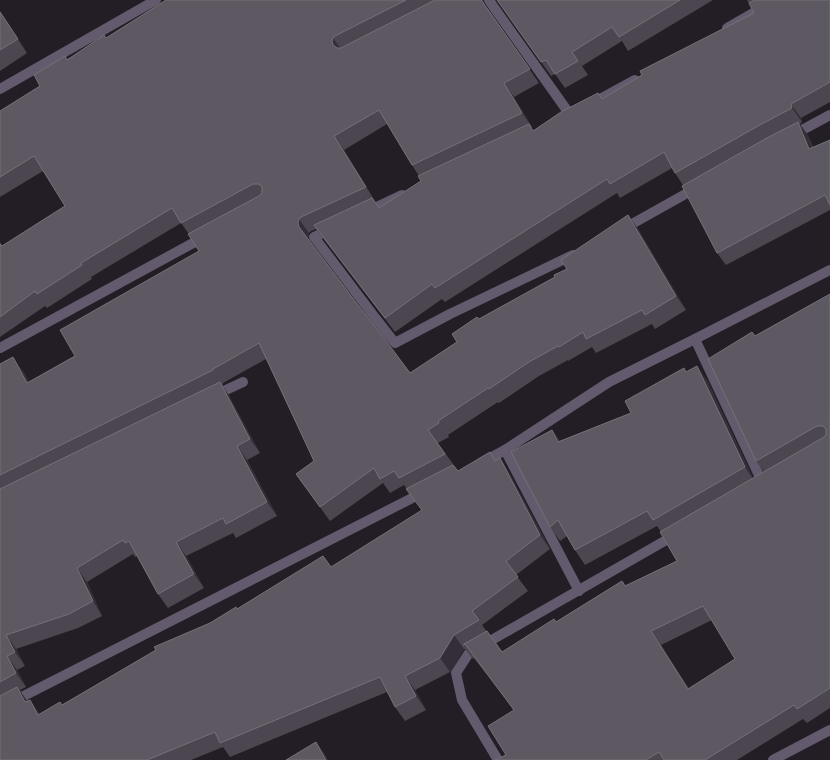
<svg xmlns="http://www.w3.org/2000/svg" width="830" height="760" viewBox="0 0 830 760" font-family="'Fira Sans',sans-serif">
<rect width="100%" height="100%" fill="#231e26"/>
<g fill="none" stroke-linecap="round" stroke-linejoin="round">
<!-- street -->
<g stroke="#645a6e" stroke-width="10">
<path d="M 489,0 L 495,9 L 571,116"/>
<path d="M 727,28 L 776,0"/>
<path d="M 0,89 L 156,0"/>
<path d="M 591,104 L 635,80"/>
<path d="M 793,135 L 830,115"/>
<path d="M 366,212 L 402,195"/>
<path d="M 331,229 L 314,237 L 373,315 L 395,343 L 450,314 L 573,255"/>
<path d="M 623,229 L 698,187"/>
<path d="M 695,339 L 763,484"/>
<path d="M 0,348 L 206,236"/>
<path d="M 213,396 L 243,382"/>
<path d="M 505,450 L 579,591"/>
<path d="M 481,463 L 505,450 L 609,382 L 695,339 L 830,270"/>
<path d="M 0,708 L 424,492"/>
<path d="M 498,760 L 462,700 L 456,673 L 469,653 L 675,535"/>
<path d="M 773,760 L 830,730"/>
</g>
</g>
<!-- wall -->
<g fill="#4b464f" fill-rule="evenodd">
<path d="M 166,0 L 483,0 L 484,3 L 539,83 L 514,97 L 532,127 L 531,128 L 533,131 L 603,98 L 754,13 L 747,0 L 830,0 L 830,102 L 801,118 L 802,122 L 800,124 L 807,134 L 813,147 L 830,140 L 830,210 L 726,265 L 717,253 L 683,185 L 675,173 L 672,168 L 620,198 L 617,193 L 445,302 L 442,299 L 395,332 L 316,229 L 311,231 L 309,233 L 308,237 L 308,239 L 410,373 L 457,342 L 479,319 L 555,277 L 567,269 L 628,215 L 638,229 L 686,310 L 655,329 L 652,324 L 596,353 L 592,347 L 568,361 L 568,360 L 539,376 L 499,403 L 498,402 L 448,435 L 449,437 L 438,443 L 458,471 L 496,461 L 500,458 L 509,473 L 550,549 L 516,575 L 528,591 L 482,625 L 502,652 L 556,622 L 622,581 L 625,586 L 677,561 L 661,532 L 657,526 L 585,565 L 575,550 L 567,536 L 560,541 L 550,527 L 552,430 L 560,441 L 631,413 L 687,372 L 707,380 L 753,478 L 764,472 L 756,461 L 755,336 L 830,294 L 830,708 L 807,723 L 803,719 L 737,760 L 495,760 L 506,755 L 514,710 L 474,658 L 473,659 L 465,649 L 464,649 L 450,672 L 415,690 L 426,710 L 405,721 L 395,707 L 387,692 L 230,757 L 223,747 L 191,760 L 0,760 L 0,364 L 23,371 L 29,382 L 75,356 L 199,251 L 189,234 L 181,223 L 91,277 L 92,279 L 47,308 L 45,306 L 0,337 L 0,242 L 2,246 L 65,206 L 43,171 L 0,197 L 0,111 L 40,86 L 67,59 L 107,38 ZM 387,124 L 412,165 L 419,176 L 421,181 L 379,208 L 375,201 L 344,150 ZM 266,359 L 314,461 L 296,474 L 330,521 L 383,483 L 390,493 L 404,485 L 422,511 L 331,567 L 323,556 L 237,609 L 62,705 L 40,714 L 27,701 L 20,690 L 26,687 L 17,670 L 25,666 L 16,649 L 78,628 L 102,616 L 87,582 L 133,554 L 135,557 L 137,556 L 158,594 L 168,608 L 204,588 L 186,556 L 233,533 L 236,538 L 277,516 L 247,460 L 260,453 L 229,396 L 222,385 L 223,384 L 223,383 ZM 712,620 L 735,659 L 689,689 L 661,645 Z"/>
<path d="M 497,0 L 713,0 L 628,51 L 622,41 L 582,66 L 588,75 L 565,88 L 555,74 L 551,76 Z"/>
<path d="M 0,11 L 27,53 L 0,71 Z"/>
</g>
<!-- shaded-wall -->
<g fill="#332e37">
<path d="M 0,11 L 27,53 L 0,12 Z"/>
<path d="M 333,38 L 343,52 L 333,45 L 332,41 Z"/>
<path d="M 504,83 L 514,97 L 532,127 L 522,113 Z"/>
<path d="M 791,104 L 801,118 L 802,122 L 792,108 Z"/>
<path d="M 798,122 L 807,134 L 818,162 L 809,149 Z"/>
<path d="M 334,136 L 344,150 L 375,201 L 366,187 Z"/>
<path d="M 628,215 L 638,229 L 686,310 L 676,296 Z"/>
<path d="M 299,219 L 309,233 L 308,237 L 309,241 L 299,227 L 298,223 Z"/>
<path d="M 13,357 L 23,371 L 37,397 L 27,383 Z"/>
<path d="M 697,366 L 707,380 L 755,482 L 745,467 Z"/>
<path d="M 220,382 L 229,396 L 260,453 L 250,439 Z"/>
<path d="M 552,430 L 562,444 L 558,442 Z"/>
<path d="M 237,446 L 247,460 L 277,516 L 267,502 Z"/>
<path d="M 500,458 L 509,473 L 550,549 L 540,535 Z"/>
<path d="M 176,542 L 186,556 L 204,588 L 194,574 Z"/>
<path d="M 77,568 L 87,582 L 102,616 L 93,601 Z"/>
<path d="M 651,631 L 661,645 L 698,703 L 688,689 Z"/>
<path d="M 6,635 L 16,649 L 25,666 L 15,652 Z"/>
<path d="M 454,635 L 464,649 L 450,672 L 440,658 Z"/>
<path d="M 7,656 L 17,670 L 26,687 L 16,673 Z"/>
<path d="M 405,676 L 415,690 L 426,710 L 416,696 Z"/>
<path d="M 17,687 L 27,701 L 25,702 Z"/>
<path d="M 30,700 L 40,714 L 48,729 L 38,715 Z"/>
<path d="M 316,742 L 326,756 L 328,760 L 326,760 Z"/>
</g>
<!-- building -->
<g fill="#5d5861" stroke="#757079" fill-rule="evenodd">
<path d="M 166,0 L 406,0 L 335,36 L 333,38 L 332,41 L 333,45 L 337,48 L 341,48 L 435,0 L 481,0 L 530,69 L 504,83 L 522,113 L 412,165 L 379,110 L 334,136 L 366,187 L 301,217 L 299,219 L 298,223 L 299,227 L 358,305 L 381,334 L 410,373 L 457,342 L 452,334 L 477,317 L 479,319 L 555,277 L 554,275 L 567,269 L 561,260 L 628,215 L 676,296 L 645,315 L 642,310 L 586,339 L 583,332 L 559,347 L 558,346 L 529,362 L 489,389 L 488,388 L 438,421 L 439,423 L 428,430 L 445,454 L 399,478 L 394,471 L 380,479 L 374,468 L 320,507 L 296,474 L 314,461 L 259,343 L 213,369 L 213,370 L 0,475 L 0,364 L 13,357 L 27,383 L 75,356 L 60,330 L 199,251 L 188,234 L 259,196 L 262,193 L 262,187 L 259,184 L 253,184 L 181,223 L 172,208 L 81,263 L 82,265 L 37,294 L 35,291 L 0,317 L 0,244 L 2,246 L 65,206 L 34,156 L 0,177 L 0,111 L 40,86 L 34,75 L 65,56 L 67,60 L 104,35 L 106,38 Z"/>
<path d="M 497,0 L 680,0 L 619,37 L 612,27 L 572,52 L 578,61 L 555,74 L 546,60 L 541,62 Z"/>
<path d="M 755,0 L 830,0 L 830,82 L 791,104 L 792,108 L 758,126 L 675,173 L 664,152 L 610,184 L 607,179 L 435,288 L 432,284 L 385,318 L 314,225 L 372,198 L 379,208 L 421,181 L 418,176 L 529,124 L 533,131 L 561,112 L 598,93 L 602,99 L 642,75 L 640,71 L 754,13 L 749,3 Z"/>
<path d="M 0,12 L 18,39 L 0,50 Z"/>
<path d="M 798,122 L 809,149 L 830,140 L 830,205 L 825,195 L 717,253 L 682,186 L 765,139 Z"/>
<path d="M 830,294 L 830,416 L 829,416 L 830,417 L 830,688 L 797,709 L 794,705 L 705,760 L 664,760 L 659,752 L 646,760 L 495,760 L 506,755 L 488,726 L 514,710 L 465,644 L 463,645 L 464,644 L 487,631 L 502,652 L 554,619 L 556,622 L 622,581 L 625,586 L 677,561 L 660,532 L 824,437 L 826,435 L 826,429 L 823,426 L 817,426 L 756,461 L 708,359 L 752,332 L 755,336 ZM 703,606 L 735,659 L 688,689 L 651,631 Z"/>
<path d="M 697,366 L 745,467 L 653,520 L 647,511 L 575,550 L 558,520 L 550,527 L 511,452 L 552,430 L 558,442 L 631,413 L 625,401 L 684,368 L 686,372 Z"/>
<path d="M 220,382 L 250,439 L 237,446 L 267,502 L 226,524 L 223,518 L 176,542 L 194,574 L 158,594 L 129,541 L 125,543 L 123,540 L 77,568 L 93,601 L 69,614 L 6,635 L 15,652 L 7,656 L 16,673 L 0,682 L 0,489 Z"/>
<path d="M 490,452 L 495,461 L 500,458 L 540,535 L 506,561 L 518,577 L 472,611 L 479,620 L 454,635 L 440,658 L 405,676 L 416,696 L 395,707 L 380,677 L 220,743 L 215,732 L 147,760 L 0,760 L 0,696 L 17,687 L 25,702 L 30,700 L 38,715 L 60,702 L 62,705 L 156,650 L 154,647 L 210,623 L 236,607 L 237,609 L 323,556 L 331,567 L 422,510 L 406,489 L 453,465 L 458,471 Z"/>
<path d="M 316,742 L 326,760 L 286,760 Z"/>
</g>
</svg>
